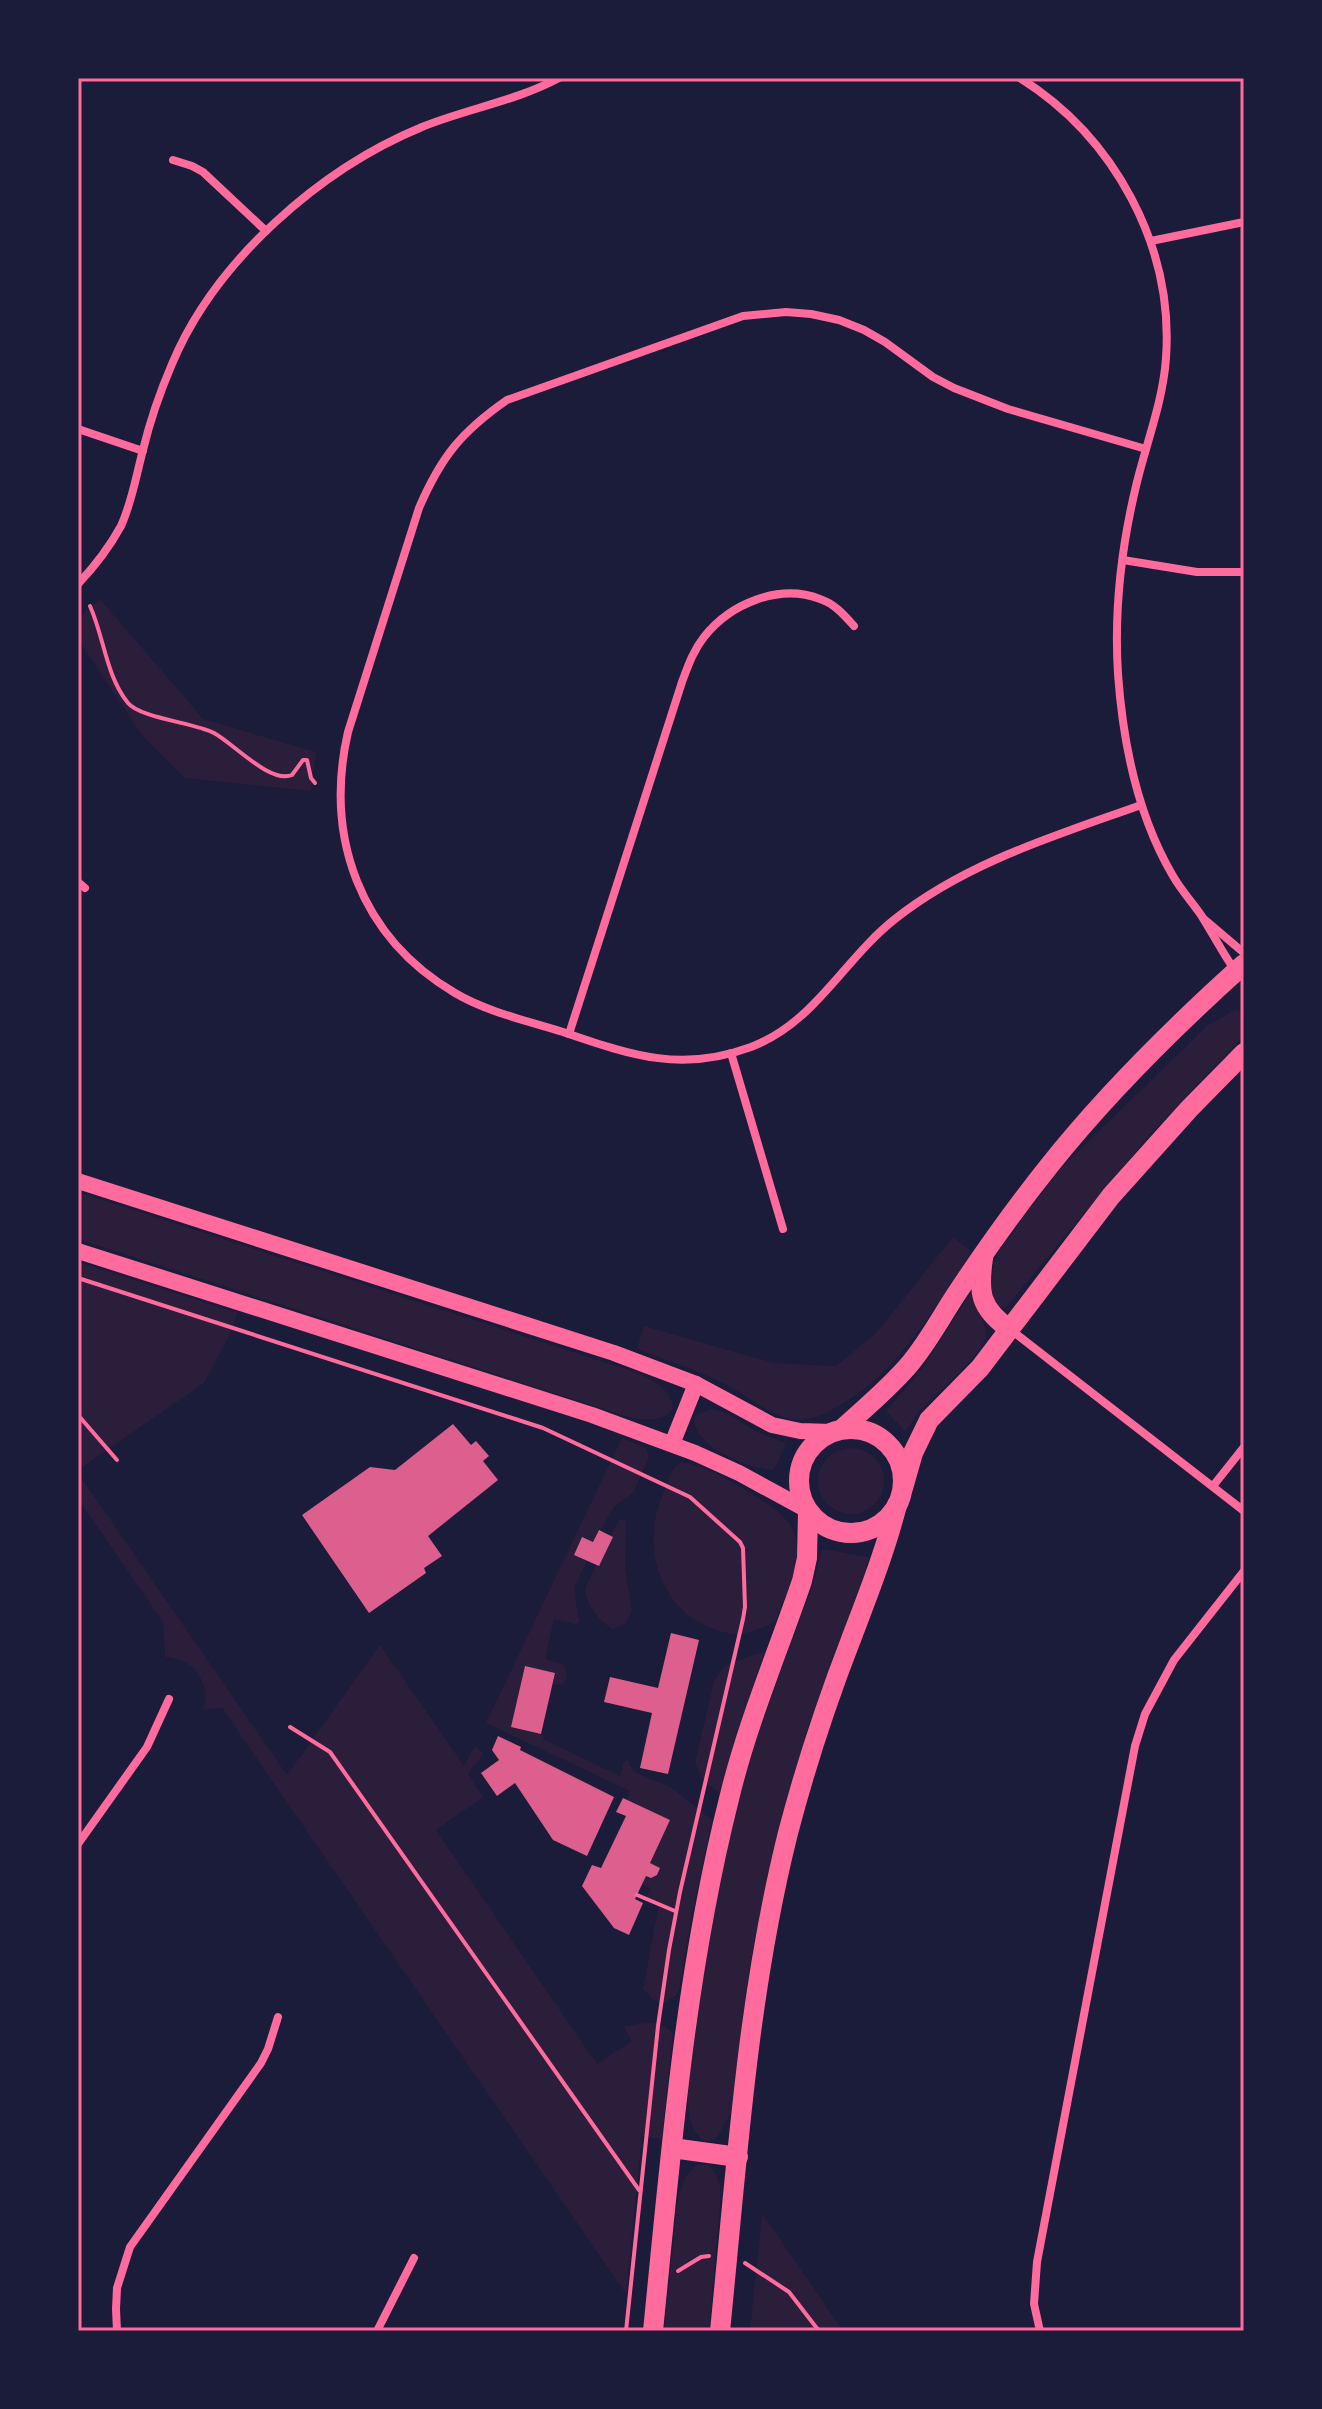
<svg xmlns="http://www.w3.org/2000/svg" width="1322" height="2409" viewBox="0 0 1322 2409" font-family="Rubik,sans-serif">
<rect width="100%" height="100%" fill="#1b1b3a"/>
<!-- green -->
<g fill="#2a1e3b">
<path d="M 100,599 L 203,719 L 316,752 L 311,791 L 185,778 L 142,735 L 78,639 L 78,618 Z"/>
<path d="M 1235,1010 L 1244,1012 L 1244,1034 L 1236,1044 L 1147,1138 L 1007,1306 L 1003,1308 L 995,1306 L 990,1293 L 994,1263 L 1000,1250 L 1031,1207 L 1063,1166 L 1208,1025 Z"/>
<path d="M 78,1192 L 635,1372 C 652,1379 672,1389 673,1409 C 664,1422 645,1420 631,1418 L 78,1239 Z"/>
<path d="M 953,1237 L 972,1252 C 934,1309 899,1372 837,1407 C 821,1416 805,1423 786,1418 C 764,1412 747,1395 727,1385 C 699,1370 667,1361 637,1349 L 644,1326 L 774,1363 L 836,1366 L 878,1331 Z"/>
<path d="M 78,1262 L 238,1313 L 226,1342 L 204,1383 L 78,1470 Z"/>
<path d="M 972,1291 C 975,1305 985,1322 986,1332 C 988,1351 937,1393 923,1407 C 916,1414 911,1425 905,1431 L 886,1411 L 922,1369 Z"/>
<path d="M 712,1409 L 727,1413 L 757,1432 L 785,1443 L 785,1446 L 774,1470 C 750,1469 696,1448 694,1420 L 698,1414 Z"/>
<path d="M 622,1438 L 646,1448 L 649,1457 L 633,1493 L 614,1507 L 593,1542 L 575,1555 L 587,1561 L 574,1588 L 579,1622 L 576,1624 L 554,1619 L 545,1659 L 564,1665 C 568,1671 567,1680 562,1684 L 553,1685 L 555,1673 L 525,1666 L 511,1727 L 544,1735 L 543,1739 L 620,1776 L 624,1761 L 628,1760 L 634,1772 L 671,1787 L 712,1820 L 690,1924 L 679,1991 L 675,1996 L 665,2002 L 653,2000 L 643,1989 L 659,1904 L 646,1897 L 651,1888 L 642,1884 L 646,1876 L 660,1868 L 650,1863 L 669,1820 L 626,1799 L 630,1791 L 486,1723 Z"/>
<circle cx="851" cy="1481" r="33"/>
<path d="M 680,1462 C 703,1465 729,1479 748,1492 C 762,1500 778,1509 788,1522 C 810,1549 786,1594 775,1622 C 763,1627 746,1636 733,1634 C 665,1623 637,1554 663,1494 C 667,1483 671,1470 680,1462 Z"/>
<path d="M 78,1473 L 287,1775 L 380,1645 L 464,1766 L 475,1746 L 483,1754 L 468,1774 L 483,1797 L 436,1830 L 597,2064 L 632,2041 L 624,2028 L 626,2026 C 644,2023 659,2019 673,2033 L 662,2139 L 642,2136 L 626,2294 L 222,1708 L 204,1709 C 210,1682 194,1658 165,1657 L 163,1622 L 78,1499 Z"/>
<path d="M 620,1519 L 626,1521 L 625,1568 L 632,1610 L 626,1623 L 613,1629 C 599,1622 587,1605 585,1589 L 596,1565 L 599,1566 L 613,1537 L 611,1535 Z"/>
<path d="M 822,1549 L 869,1557 L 865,1573 L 808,1727 L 771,1858 L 750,1964 L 731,2112 L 718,2136 L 713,2140 L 706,2141 C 676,2128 692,2064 695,2038 C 706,1941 725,1844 753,1751 C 771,1694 793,1640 813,1584 C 817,1573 818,1560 822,1549 Z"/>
<path d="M 765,1651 L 719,1793 L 703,1780 L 695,1763 L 714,1681 L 725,1665 Z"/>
<path d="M 697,2165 L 708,2165 C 717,2172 719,2181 721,2193 L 709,2331 L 664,2331 L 678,2197 L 686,2176 Z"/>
<path d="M 762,2213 L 843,2331 L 750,2331 Z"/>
</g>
<!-- building -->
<g fill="#dd5f8e">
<path d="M 453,1424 L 471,1445 L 476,1441 L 489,1456 L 483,1461 L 498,1480 L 428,1536 L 442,1556 L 424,1568 L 426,1573 L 369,1613 L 302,1515 L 370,1467 L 395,1470 Z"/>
<path d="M 599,1530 L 613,1537 L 599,1566 L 574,1555 L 582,1537 L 593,1542 Z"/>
<path d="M 671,1633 L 699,1640 L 668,1774 L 640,1768 L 652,1713 L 604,1702 L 610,1677 L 658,1688 Z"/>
<path d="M 525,1666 L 555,1673 L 541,1734 L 511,1727 Z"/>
<path d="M 498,1736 L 521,1747 L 520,1750 L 614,1797 L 587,1856 L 553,1840 L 515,1783 L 497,1796 L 481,1773 L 499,1760 L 492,1750 Z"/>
<path d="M 623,1798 L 670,1820 L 650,1863 L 660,1868 L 657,1875 L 651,1878 L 646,1876 L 635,1899 L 643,1903 L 629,1935 L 614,1928 L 582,1886 L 592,1865 L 601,1868 L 626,1816 L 616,1812 Z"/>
</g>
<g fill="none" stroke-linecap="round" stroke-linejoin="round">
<!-- path -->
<g stroke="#ff6b9d" stroke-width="4">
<path d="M 90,606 C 104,637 106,676 128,703 C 140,718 195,723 214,733 C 233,743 270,784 292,775 L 303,760 L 307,760 L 311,778 L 315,783"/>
<path d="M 78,1278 L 543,1428 L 690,1497 L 740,1542 L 743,1548 L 745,1607 L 743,1619 L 680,1892 L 669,1950 L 658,2026 L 626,2331"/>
<path d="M 78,1415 L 117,1460"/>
<path d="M 290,1727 L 330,1752 L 639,2190"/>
<path d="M 637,1895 L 675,1911"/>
<path d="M 745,2263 L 789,2292 L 819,2331"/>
<path d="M 678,2271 L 701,2257 L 709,2256"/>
</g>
<!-- minor -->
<g stroke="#ff6b9d" stroke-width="8">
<path d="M 1020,78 C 1114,137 1174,246 1166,358 C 1163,401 1147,441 1137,482 C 1122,543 1114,611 1118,674 C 1123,744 1137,815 1173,876 C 1181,890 1192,902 1201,915 C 1213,934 1223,954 1236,972"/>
<path d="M 173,160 L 192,166 L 203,172 L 266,231"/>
<path d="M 1151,241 L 1244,222"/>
<path d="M 78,429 L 143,451"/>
<path d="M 1123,560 L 1197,572 L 1244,572"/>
<path d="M 78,584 C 95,566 109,548 121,526 C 132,502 136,476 143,450 C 150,421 160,392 172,364 C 215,261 320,169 422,127 C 466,109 516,101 559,78"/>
<path d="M 1141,805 C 1055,836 967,862 895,919 C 843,960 815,1023 751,1047 C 681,1073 631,1055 563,1032 C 528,1021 487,1012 455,993 C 360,937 324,837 348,732 L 419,508 C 441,457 461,432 507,400 L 743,316 L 786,312 L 811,314 L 839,320 L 864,330 L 885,342 L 933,377 L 954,388 L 1008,409 L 1146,449"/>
<path d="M 78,882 L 85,888"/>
<path d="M 1204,919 L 1244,953"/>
<path d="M 569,1034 L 682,682 C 688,666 693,651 704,637 C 730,604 779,583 820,599 C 835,604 844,615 854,626"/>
<path d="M 731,1053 L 783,1229"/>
<path d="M 1011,1330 L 1244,1511"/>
<path d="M 1213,1486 L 1244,1447"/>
<path d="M 78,1844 L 147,1747 L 169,1699"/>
<path d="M 117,2331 L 116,2309 L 117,2288 L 130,2247 L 261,2063 L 268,2049 L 278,2017"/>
<path d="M 377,2331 L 414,2258"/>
<path d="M 1040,2331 L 1034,2304 L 1037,2262 L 1135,1746 L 1145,1714 L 1174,1660 L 1244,1571"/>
</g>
<!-- secondary -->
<g stroke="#ff6b9d" stroke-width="16">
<path d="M 78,1181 L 614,1353 L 696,1384 L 772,1425 L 800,1431 L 831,1432"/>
<path d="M 78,1251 L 592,1415 L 695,1453 L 739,1473 L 807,1510"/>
<path d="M 672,1444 L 696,1384"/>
</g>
<!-- primary -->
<g stroke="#ff6b9d" stroke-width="20">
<path d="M 983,1258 C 978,1293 980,1308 1009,1329"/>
<circle cx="851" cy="1481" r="52"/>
<path d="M 842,1429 C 864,1409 888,1389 908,1366 C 928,1343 942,1315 959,1290 C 987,1248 1017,1206 1049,1166 C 1107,1093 1174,1027 1244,964"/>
<path d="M 903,1488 L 913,1453 L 929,1420 L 980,1368 L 1111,1196 L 1189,1109 L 1244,1053"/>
<path d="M 672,2148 L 738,2157"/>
<path d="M 653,2331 C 671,2152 685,1973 729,1799 C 747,1724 777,1654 802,1581 L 807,1558 L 808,1512"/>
<path d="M 720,2331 C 737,2164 747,1996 788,1833 C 805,1768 826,1704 850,1642 C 867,1597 885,1552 897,1505"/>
</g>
</g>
<!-- border -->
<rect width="1322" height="2409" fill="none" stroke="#1b1b3a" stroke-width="160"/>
<rect x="80" y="80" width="1162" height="2249" fill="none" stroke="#ff6b9d" stroke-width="3"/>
</svg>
